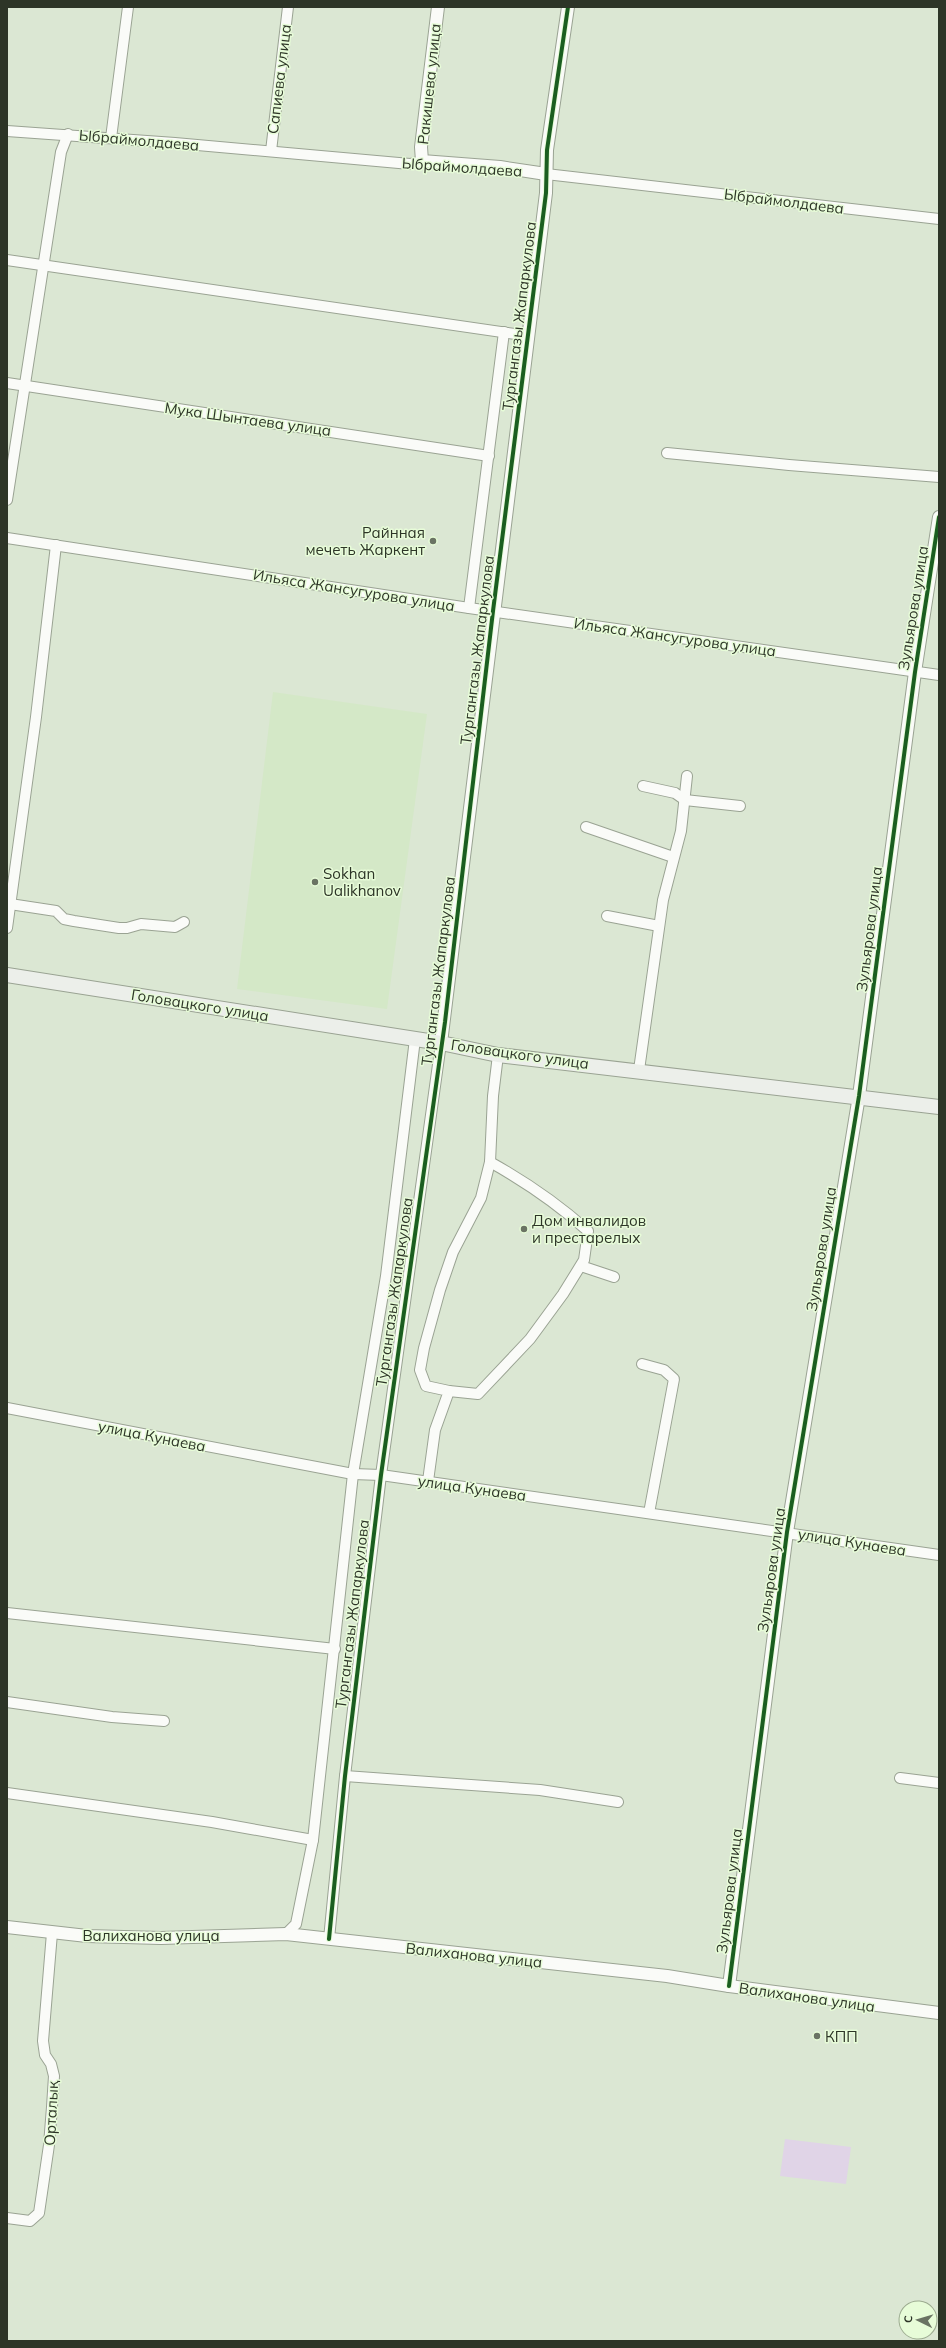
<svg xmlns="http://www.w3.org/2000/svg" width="946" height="2348" viewBox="0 0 946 2348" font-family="Mulish,sans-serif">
<rect width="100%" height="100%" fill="#dbe7d3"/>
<!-- built -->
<path fill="#d4e8c7" d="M 273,692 L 427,714 L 387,1009 L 237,989 Z"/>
<!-- green -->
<path fill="#e0d4e7" d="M 785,2139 L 851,2147 L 846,2184 L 780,2176 Z"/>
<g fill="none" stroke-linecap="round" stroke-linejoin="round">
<defs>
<g id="minor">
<path d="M 7,131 L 175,143 L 410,164 L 422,161"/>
<path d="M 111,138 L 128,7"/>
<path d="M 271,151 L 288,7"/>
<path d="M 546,174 L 939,219"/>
<path d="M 7,260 L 529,336"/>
<path d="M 7,383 L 489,456"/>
<path d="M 667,453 L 789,465 L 939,477"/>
<path d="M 7,500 L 61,152 L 68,134"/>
<path d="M 7,538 L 469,608 L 939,675"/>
<path d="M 469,608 L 504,332"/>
<path d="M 643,786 L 675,793 L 685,800 L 740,806"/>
<path d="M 586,827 L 673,857"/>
<path d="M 10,904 L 56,911 L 64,919 L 74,921 L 119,928 L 127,928 L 141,924 L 175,927 L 184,922"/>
<path d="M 607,916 L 659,926"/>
<path d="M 7,928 L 36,717 L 56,545"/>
<path d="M 639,1070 L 663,900 L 681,831 L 687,776"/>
<path d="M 581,1266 L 614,1277"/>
<path d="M 642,1364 L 664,1370 L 674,1379 L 649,1513"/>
<path d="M 449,1391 L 478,1394 L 530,1339 L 563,1294 L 584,1260 L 588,1231 C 559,1205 524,1181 490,1162"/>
<path d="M 7,1408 L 353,1474 L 381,1475 L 939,1555"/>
<path d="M 428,1481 L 435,1430 L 449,1391 L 426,1386 L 420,1370 L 424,1348 L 440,1290 L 453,1252 L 481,1198 L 490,1162 L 493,1096 L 498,1055"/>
<path d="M 7,1613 L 335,1649"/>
<path d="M 7,1702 L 112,1717 L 164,1721"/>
<path d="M 345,1776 L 540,1790 L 618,1802"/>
<path d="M 900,1778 L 939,1783"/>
<path d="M 7,1793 L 212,1822 L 313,1840"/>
<path d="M 286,1934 L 296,1924 L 313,1840 L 353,1474 L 386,1276 L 415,1039"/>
<path d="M 329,1939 L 345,1776 L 381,1475 L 441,1043"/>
<path d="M 7,2218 L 30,2221 L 39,2213 L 49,2145 L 52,2107 L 54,2076 L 51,2064 L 45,2055 L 43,2041 L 52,1933"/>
</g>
<g id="tertiary">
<path d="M 438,7 L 421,147 L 422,161 L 500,167 L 546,174"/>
<path d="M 441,1043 L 546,193 L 547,150 L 568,7"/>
<path d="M 7,1927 L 87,1936 L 161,1938 L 286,1934 L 667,1976 L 729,1986 L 939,2013"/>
<path d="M 729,1986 L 787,1532 L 859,1096 L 915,672 L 939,517"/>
</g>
<path id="secondary" d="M 7,975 L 441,1043 L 498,1055 L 939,1107"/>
</defs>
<!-- minor casing -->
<use href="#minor" stroke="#9aa393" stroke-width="12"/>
<!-- tertiary casing -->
<use href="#tertiary" stroke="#9aa393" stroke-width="14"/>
<!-- secondary casing -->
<use href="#secondary" stroke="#9aa393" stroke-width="16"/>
<!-- minor -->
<use href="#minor" stroke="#fafbf8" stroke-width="10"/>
<!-- tertiary -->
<use href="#tertiary" stroke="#fafbf8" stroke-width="12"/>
<!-- secondary -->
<use href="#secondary" stroke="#ecefea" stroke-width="14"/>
<defs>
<g id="cycleway">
<path d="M 329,1939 L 345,1776 L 381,1475 L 445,1022 L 493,611 L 546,193 L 547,150 L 568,7"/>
<path d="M 729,1986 L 787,1532 L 859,1096 L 915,672 L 939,517"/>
</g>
</defs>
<!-- cycleway casing -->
<use href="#cycleway" stroke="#e7fcd8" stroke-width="6"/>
<!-- cycleway -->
<use href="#cycleway" stroke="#1b5e20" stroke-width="4"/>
</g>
<!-- markers -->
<g fill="#6a7363" stroke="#e7fcd8" stroke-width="1.5">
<circle cx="433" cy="541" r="4"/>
<circle cx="315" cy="882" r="4"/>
<circle cx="524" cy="1229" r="4"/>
<circle cx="817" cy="2036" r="4"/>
</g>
<g text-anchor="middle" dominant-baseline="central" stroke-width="3" stroke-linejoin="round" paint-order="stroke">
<!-- street labels -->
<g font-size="15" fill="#2d3527" stroke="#e7fcd8">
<text transform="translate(279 79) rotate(-83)">Сапиева улица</text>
<text transform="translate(429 84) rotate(-84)">Ракишева улица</text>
<text transform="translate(139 140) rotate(5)">Ыбраймолдаева</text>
<text transform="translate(462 167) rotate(4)">Ыбраймолдаева</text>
<text transform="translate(784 201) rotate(7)">Ыбраймолдаева</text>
<text transform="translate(519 316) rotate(-83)">Тургангазы Жапаркулова</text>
<text transform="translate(248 419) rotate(8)">Мука Шынтаева улица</text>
<text transform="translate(354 590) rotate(9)">Ильяса Жансугурова улица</text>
<text transform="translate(913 608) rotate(-81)">Зульярова улица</text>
<text transform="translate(675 637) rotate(8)">Ильяса Жансугурова улица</text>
<text transform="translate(477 650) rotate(-83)">Тургангазы Жапаркулова</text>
<text transform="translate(869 929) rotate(-83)">Зульярова улица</text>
<text transform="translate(438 971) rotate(-83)">Тургангазы Жапаркулова</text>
<text transform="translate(200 1005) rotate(9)">Головацкого улица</text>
<text transform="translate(520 1054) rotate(8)">Головацкого улица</text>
<text transform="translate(821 1249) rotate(-81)">Зульярова улица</text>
<text transform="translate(394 1292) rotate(-82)">Тургангазы Жапаркулова</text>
<text transform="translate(152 1436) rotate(11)">улица Кунаева</text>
<text transform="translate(472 1488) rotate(8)">улица Кунаева</text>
<text transform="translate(852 1542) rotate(9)">улица Кунаева</text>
<text transform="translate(771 1570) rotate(-82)">Зульярова улица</text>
<text transform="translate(352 1614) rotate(-83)">Тургангазы Жапаркулова</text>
<text transform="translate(729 1891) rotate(-83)">Зульярова улица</text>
<text x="151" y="1935">Валиханова улица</text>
<text transform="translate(474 1955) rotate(6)">Валиханова улица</text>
<text transform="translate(807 1997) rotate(8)">Валиханова улица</text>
<text transform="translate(51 2113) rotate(-87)">Орталық</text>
</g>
<!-- poi labels -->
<g font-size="15" fill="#2d3527" stroke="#e7fcd8" text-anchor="start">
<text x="425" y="532" text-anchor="end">Райнная<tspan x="425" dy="17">мечеть Жаркент</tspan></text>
<text x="323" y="873">Sokhan<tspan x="323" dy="17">Ualikhanov</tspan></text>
<text x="532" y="1220">Дом инвалидов<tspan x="532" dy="17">и престарелых</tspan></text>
<text x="825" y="2036">КПП</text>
</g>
</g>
<!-- border -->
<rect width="946" height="2348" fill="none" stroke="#2d3527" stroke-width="16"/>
<!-- north arrow -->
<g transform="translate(918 2320) rotate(275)"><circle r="19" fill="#e7fcd8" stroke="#9dac91"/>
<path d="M0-3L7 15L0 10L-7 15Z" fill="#6a7363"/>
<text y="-6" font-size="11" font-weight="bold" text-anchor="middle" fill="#2d3527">С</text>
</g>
</svg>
